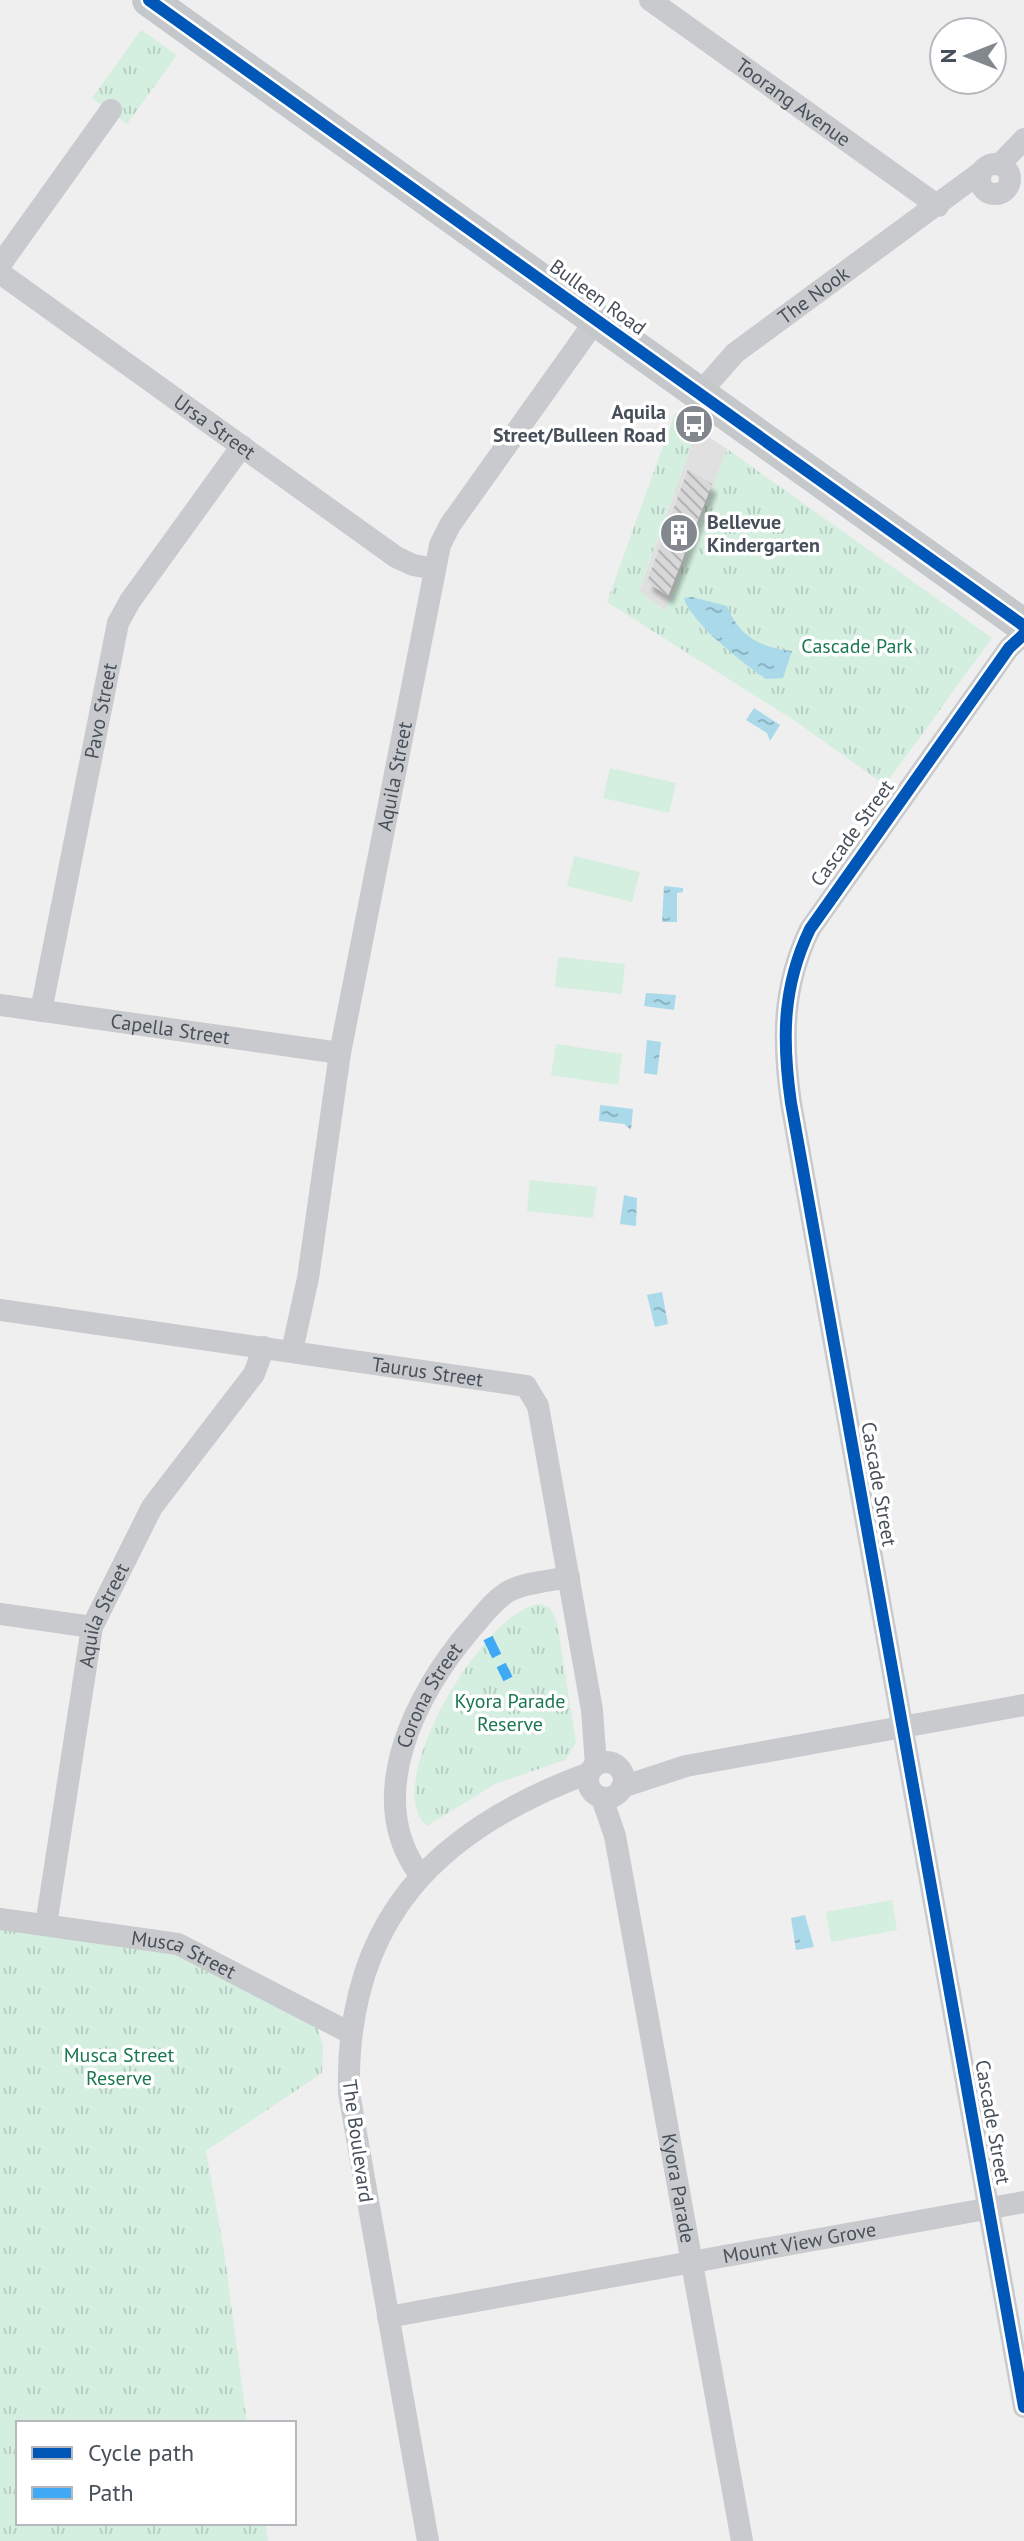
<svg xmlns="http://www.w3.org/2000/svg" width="1024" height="2541" viewBox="0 0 1024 2541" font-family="'PT Sans',sans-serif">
<defs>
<pattern id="grass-tufts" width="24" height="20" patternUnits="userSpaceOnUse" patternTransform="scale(2)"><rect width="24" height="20" fill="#d4eedf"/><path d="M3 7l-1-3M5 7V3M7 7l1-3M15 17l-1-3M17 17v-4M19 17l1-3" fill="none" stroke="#b7cec2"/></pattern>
<pattern id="water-ripples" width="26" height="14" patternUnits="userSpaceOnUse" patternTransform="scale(2)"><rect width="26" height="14" fill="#aad9ea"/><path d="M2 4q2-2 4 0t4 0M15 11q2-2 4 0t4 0" fill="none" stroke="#8cb2c1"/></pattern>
<pattern id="building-back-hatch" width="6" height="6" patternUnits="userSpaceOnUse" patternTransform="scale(2)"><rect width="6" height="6" fill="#d8d8d9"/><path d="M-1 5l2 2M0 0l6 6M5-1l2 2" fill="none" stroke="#b1b2b3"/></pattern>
<filter id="shadow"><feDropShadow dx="5" dy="9" stdDeviation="2" flood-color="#0004"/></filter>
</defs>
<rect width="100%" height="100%" fill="#efefef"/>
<!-- education -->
<path fill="#e1e0e0" d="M 697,429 L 727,449 L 666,611 L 639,592 Z"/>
<!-- grass -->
<g fill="url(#grass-tufts)">
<path d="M 141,30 L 177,55 L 127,124 L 92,98 Z"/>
<path d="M 675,413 L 697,429 L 639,591 L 665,611 L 727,449 L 992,638 L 885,785 L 795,721 L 607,602 Z"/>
<path d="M 540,1604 L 550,1608 L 557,1622 L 576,1743 L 565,1760 L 495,1784 L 427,1826 C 378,1786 487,1607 540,1604 Z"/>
<path d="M 0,1929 L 174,1954 L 317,2026 L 323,2045 L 322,2073 L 206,2151 L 224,2251 L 247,2423 L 18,2423 L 18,2523 L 265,2523 L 268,2541 L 0,2541 Z"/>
</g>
<!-- pitch -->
<g fill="#d4eedf">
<path d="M 610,768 L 676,783 L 669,813 L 603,798 Z"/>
<path d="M 574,856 L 640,872 L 632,902 L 567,886 Z"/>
<path d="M 558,957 L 625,964 L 622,994 L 555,987 Z"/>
<path d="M 556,1044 L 622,1054 L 618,1085 L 551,1075 Z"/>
<path d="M 530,1180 L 597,1187 L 593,1218 L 527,1211 Z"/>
<path d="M 892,1900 L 897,1930 L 831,1942 L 826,1912 Z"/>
</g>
<!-- water -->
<g fill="url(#water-ripples)">
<path d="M 692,597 L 727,606 C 738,636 761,648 792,651 L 783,678 L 766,679 C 744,664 690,622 684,598 Z"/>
<path d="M 754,708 L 780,725 L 770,741 L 767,733 L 746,720 Z"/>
<path d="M 664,886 L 683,888 L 683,892 L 677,893 L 677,922 L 662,922 Z"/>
<path d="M 646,993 L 676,995 L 674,1010 L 644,1006 Z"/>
<path d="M 647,1040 L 661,1042 L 657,1075 L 644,1073 Z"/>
<path d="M 600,1105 L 633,1109 L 631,1130 L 624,1124 L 599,1121 Z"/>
<path d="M 624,1195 L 637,1198 L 636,1226 L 620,1224 Z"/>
<path d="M 662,1292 L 668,1324 L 655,1327 L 647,1295 Z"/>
<path d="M 805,1915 L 814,1947 L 796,1950 L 791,1918 Z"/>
</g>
<!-- building -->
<path fill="url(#building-back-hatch)" filter="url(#shadow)" d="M 688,469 L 712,484 L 668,596 L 647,582 Z"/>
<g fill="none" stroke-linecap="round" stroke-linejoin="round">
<!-- minor -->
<g stroke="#c9cacd" stroke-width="22">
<path id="s1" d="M 650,0 L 938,206"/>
<circle cx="995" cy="179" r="15"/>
<path d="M 1000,164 L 1024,139"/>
<path d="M 0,265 L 111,110"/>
<path id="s2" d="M 0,273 L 396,557 L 413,565 L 435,569"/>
<path id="s3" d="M 699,394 L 735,353 L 981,172"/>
<path d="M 1024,634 L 1009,648 L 810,929 C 782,987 782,1040 791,1103 L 1024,2407"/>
<path id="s4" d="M 0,1005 L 340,1053"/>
<path id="s5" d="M 41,1011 L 118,623 L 130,601 L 242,446"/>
<path id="s6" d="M 0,1310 L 526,1386 L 538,1406 L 592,1710 L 596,1765"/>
<path id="s7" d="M 292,1351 L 308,1278 L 340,1053 L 440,545 L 450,525 L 596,320"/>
<path d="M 0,1614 L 92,1627"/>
<circle cx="606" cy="1780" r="18"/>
<path d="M 622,1787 L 686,1766 L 1024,1705"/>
<path id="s8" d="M 602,1798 L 615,1836 L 742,2541"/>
<path id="s9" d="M 420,1875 C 362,1798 416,1693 470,1630 C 482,1617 493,1600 509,1591 C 526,1582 550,1581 569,1577"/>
<path id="s10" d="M 0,1919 L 178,1944 L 350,2033"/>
<path id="s11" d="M 46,1925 L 92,1627 L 152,1507 L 254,1374 L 264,1347"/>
<path id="s12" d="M 388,2317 L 1024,2202"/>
<path d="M 428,2541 L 349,2093 C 345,1921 435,1830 589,1773"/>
</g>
<!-- primary -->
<path stroke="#c5c8cb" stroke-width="34" d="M 149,0 L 1024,626"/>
<!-- quiet -->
<path stroke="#3fa9f5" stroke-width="10" stroke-dasharray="20 10" stroke-linecap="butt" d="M 488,1638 L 508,1679"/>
<defs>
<g id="cycleway">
<path d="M 149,0 L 1024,626"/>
<path d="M 1024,634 L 1009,648 L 810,929 C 782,987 782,1040 791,1103 L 1024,2407"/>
</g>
</defs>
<!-- cycleway casing -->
<use href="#cycleway" stroke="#fff" stroke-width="17"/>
<!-- cycleway -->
<use href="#cycleway" stroke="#0057b8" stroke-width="12"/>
</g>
<!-- icons -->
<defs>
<symbol id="bus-disc" viewBox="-11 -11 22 22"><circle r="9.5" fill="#82888e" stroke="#fff"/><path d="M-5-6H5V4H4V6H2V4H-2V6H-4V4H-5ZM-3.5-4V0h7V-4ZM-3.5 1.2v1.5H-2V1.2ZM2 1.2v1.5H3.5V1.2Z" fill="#fff"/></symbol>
<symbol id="building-disc" viewBox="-11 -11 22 22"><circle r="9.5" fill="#82888e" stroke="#fff"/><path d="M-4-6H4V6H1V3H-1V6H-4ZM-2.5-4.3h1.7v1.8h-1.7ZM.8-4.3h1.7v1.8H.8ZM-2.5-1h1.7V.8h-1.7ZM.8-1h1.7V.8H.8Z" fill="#fff"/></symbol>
</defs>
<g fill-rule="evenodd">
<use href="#bus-disc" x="672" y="402" width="44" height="44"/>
<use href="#building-disc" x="657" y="511" width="44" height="44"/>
</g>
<g text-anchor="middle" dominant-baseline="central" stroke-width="7" stroke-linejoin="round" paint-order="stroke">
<!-- street labels -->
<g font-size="20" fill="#47505a" stroke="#fff">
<text stroke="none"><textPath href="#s1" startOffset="176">Toorang Avenue</textPath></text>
<text stroke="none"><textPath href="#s3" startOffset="152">The Nook</textPath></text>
<text transform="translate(598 297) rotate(36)">Bulleen Road</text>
<text stroke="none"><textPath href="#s2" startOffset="264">Ursa Street</textPath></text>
<text stroke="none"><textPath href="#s5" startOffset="306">Pavo Street</textPath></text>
<text stroke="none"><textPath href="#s7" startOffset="584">Aquila Street</textPath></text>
<text transform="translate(852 833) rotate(-54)">Cascade Street</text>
<text stroke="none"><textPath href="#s4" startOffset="172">Capella Street</textPath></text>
<text stroke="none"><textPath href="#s6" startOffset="432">Taurus Street</textPath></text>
<text transform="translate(879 1484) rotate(80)">Cascade Street</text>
<text stroke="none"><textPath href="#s11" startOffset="316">Aquila Street</textPath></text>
<text stroke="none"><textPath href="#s9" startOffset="192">Corona Street</textPath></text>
<text stroke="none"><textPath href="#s10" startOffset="188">Musca Street</textPath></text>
<text transform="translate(993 2122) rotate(80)">Cascade Street</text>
<text transform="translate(358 2141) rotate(82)">The Boulevard</text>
<text stroke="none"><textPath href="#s8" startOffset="398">Kyora Parade</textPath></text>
<text stroke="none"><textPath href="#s12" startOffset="418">Mount View Grove</textPath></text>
</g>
<!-- poi labels -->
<g font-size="20" font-weight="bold" fill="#47505a" stroke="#fff" text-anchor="end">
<text x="666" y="412">Aquila<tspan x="666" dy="23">Street/Bulleen Road</tspan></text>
<text x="707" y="522" text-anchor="start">Bellevue<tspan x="707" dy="23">Kindergarten</tspan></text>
</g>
<!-- park labels -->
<g font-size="20" fill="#1b784e" stroke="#fff">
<text x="857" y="646">Cascade Park</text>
<text x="510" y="1701">Kyora Parade<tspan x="510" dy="23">Reserve</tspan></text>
<text x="119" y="2055">Musca Street<tspan x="119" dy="23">Reserve</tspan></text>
</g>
</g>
<!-- legend -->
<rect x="16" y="2421" width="280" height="104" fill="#ffffff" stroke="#b5b9bd" stroke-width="2"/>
<rect x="32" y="2447" width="40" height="12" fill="#0057b8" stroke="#b5b9bd" stroke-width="2"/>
<text x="88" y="2461" font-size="24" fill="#47505a">Cycle path</text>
<rect x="32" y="2487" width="40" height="12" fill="#3fa9f5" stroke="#b5b9bd" stroke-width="2"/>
<text x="88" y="2501" font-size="24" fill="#47505a">Path</text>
<!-- north arrow -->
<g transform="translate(968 56) rotate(270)"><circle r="38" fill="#ffffff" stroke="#b5b9bd" stroke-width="2"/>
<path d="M0-6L14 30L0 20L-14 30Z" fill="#82888e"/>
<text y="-12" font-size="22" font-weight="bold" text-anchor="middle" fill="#47505a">N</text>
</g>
</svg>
